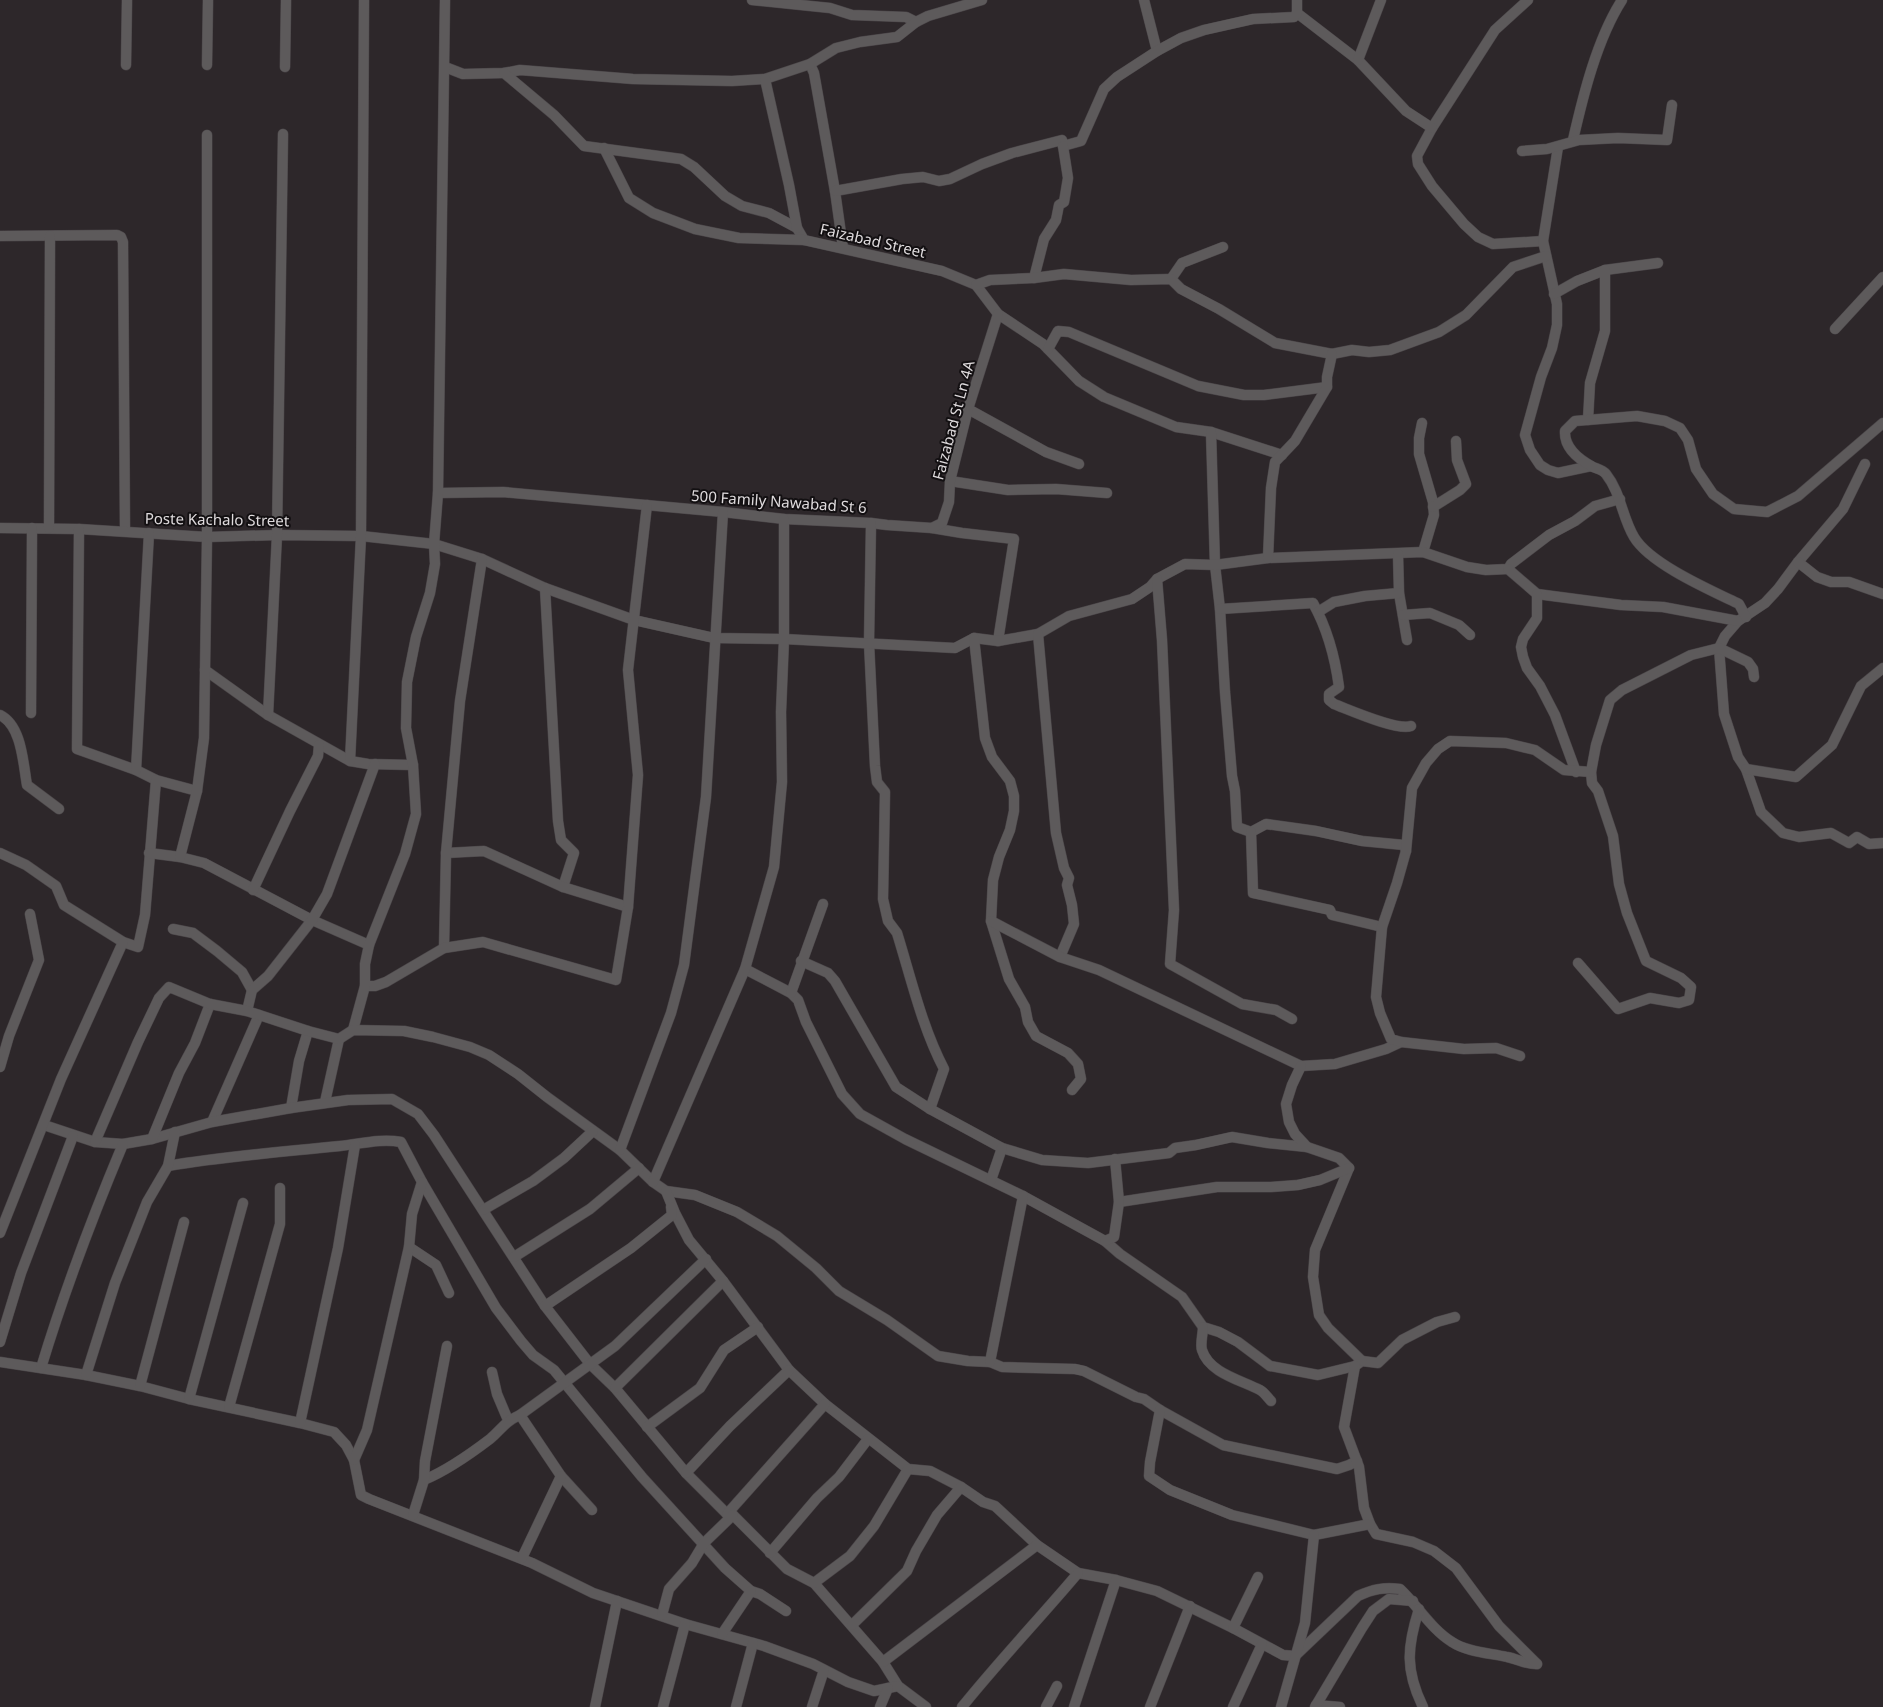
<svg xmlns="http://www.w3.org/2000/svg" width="1883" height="1707" font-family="'Noto Sans',sans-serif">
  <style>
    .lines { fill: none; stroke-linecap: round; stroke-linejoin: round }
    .street-casing { stroke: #494447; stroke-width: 11 }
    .street { stroke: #5d5a5b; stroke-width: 10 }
    .labels { text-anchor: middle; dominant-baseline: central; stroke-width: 4; stroke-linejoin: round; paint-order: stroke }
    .street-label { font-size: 15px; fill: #dfdbdd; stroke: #131012 }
  </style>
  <rect width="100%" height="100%" fill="#2d272a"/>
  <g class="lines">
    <defs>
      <g id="street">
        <path d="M 752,0 L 830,8 L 852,15 L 906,17 L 916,22"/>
        <path d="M 1144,0 L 1157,51"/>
        <path d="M 1528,0 L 1495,30 L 1432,128 L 1417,156 L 1418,164 L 1432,186 L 1464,224 L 1478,237 L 1493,244 L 1543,241"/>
        <path d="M 1297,13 L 1358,60 L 1406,111 L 1432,128"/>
        <path d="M 1358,60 L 1381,0"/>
        <path d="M 810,64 L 814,73 L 835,191 L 843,248"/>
        <path d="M 126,65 L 127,0"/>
        <path d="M 207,65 L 208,0"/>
        <path d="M 285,67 L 286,0"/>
        <path d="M 445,67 L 463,74 L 504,73 L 520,70 L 633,79 L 732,81 L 765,79 L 810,64 L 836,48 L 860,42 L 897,37 L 916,22 L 928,16 L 982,0"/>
        <path d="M 504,73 L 554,115 L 584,146 L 681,159 L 694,167 L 725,196 L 742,206 L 769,213 L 797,228 L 804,240 L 942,271 L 976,285 L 998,314 L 1043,344 L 1079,381 L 1104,397 L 1176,427 L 1211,432 L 1282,455"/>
        <path d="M 765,79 L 789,185 L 797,228"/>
        <path d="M 1573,140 C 1583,96 1597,39 1622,0"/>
        <path d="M 1558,147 L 1543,241 L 1557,304 L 1557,325 L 1552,348 L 1541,377 L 1525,435 L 1530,450 L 1540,465 L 1548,470 L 1558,473 L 1591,466"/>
        <path d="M 604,148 L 629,198 L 653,213 L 695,229 L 739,238 L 804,240"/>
        <path d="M 1522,151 L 1547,149 L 1579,140 L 1618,138 L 1667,140 L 1672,105"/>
        <path d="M 835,191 L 902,179 L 923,177 L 939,181 L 950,179 L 982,164 L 1012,153 L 1062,140 L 1063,146 L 1081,141 L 1104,89 L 1117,77 L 1157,51 L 1181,38 L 1204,30 L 1253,19 L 1294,17 L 1297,13 L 1297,0"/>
        <path d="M 0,236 L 117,235 L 121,237 L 123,242 L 125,531"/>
        <path d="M 1034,278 L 1044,239 L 1056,220 L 1059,205 L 1064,202 L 1068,178 L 1063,146"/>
        <path d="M 1171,279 L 1182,263 L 1223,247"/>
        <path d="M 976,285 L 990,280 L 1034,278 L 1064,274 L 1131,280 L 1171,279 L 1181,289 L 1219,309 L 1275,343 L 1332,354 L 1352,350 L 1369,352 L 1390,350 L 1439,332 L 1466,315 L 1513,267 L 1546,256"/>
        <path d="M 1554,294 L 1577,281 L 1605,270 L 1658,263"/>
        <path d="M 1835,329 L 1883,277"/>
        <path d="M 1048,349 L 1058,331 L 1069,332 L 1198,386 L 1244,395 L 1264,395 L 1327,387"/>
        <path d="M 968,409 L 1046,452 L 1079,464"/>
        <path d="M 1588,420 L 1590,383 L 1605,331 L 1605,270"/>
        <path d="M 1422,423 L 1419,438 L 1419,454 L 1433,502 L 1434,515 L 1423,552"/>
        <path d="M 1211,432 L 1215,565 L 1220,609 L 1225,692 L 1232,776 L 1235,791 L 1237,827 L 1251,832 L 1266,824 L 1316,831 L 1362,841 L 1404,845 L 1406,851"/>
        <path d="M 1865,464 L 1843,509 L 1798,562 L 1778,589 L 1765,603 L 1738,621 L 1725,636 L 1719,648 L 1724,714 L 1738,757 L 1746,769 L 1761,812 L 1783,833 L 1799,837 L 1831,833 L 1849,843 L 1857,837 L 1869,844 L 1883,843"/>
        <path d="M 950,481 L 1008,490 L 1056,489 L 1107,493"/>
        <path d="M 438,493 L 503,492 L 723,512 L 784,519 L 871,523 L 887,525 L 932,528 L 962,533 L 1014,539 L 998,641"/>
        <path d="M 1433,507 L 1460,490 L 1466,484 L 1457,460 L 1456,441"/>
        <path d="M 871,523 L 869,643 L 875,766 L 877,782 L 885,792 L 883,899 L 888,921 L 897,933 C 911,978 922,1027 944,1069 L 930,1109"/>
        <path d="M 0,528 L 79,529 L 207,537 L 277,535 L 361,536 L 434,544 L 482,559 L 545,588 L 634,620 L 714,638 L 784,639 L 955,648 L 974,638 L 998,641 L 1038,634 L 1069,616 L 1132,599 L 1150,587 L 1157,579 L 1185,564 L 1215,565 L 1268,558 L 1423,552 L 1467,567 L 1486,570 L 1508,569 L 1511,564 L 1549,535 L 1575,521 L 1595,506 L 1620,499"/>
        <path d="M 49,528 L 50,236"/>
        <path d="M 932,528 L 942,523 L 949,502 L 950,481 L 968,409 L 998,314"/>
        <path d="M 79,529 L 77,749 L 136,770 L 156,780 L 197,791"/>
        <path d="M 1398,554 L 1399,593 L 1407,640"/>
        <path d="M 1268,558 L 1271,488 L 1275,462 L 1295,441 L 1327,387 L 1327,377 L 1332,354"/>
        <path d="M 1798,562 L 1817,577 L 1831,582 L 1849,582 L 1883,594"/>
        <path d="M 1508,569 L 1537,594 L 1621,605 L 1663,607 L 1738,621"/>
        <path d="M 1157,579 L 1162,640 L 1174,910 L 1170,964 L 1242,1004 L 1276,1010 L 1292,1019"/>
        <path d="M 545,588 L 558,821 L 561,840 L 574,853 L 563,887"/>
        <path d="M 1537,594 L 1537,618 L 1523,639 L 1521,647 L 1523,657 L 1527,668 L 1540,686 L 1555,715 L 1576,772"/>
        <path d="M 1220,609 L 1313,603 C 1328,630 1335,657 1339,687 L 1329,694 L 1329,700 L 1334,704 C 1350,710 1397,731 1411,726"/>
        <path d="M 1318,612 L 1334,602 L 1365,596 L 1399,593"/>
        <path d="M 1403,615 L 1430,613 L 1459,625 L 1470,635"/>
        <path d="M 1746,617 L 1739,604 C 1710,590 1650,564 1634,537 C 1622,517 1621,493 1606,474 C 1603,470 1598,469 1593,467 C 1578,459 1564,448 1565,431 L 1575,421 L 1637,416 L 1665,421 L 1680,428 L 1688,440 L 1696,469 L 1713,494 L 1734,509 L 1767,512 L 1798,496 L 1883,423"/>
        <path d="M 1038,634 L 1056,833 L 1064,868 L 1069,878 L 1067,885 L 1072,905 L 1074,924 L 1060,957"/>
        <path d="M 974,638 L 985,738 L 992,757 L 1010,781 L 1014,796 L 1014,811 L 1010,830 L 999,857 L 993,880 L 991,921 L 1009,979 L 1025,1007 L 1028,1022 L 1036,1036 L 1068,1053 L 1078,1064 L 1081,1079 L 1072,1090"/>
        <path d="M 205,670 L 268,715 L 350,761 L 368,764 L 413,765"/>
        <path d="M 31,713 L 32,528"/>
        <path d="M 0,715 C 22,726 23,763 27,785 L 59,809"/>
        <path d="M 268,715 L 277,535 L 283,134"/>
        <path d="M 350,761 L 361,536 L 364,0"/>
        <path d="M 1746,769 L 1796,777 L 1832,745 L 1861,686 L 1883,668"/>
        <path d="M 136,770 L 149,533"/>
        <path d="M 1251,832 L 1253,893 L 1330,910 L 1332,915 L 1382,927"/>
        <path d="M 0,853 L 26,865 L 56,886 L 64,905 L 123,942 L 138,947 L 145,915 L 156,780"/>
        <path d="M 149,853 L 180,857 L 204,863 L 312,920 L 369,945"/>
        <path d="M 446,853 L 484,851 L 563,887 L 628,907"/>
        <path d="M 180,857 L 197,791 L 204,738 L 207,537 L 207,135"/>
        <path d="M 253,890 L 290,811 L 318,756 L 319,745"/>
        <path d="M 991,921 L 1060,957 L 1099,970 L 1301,1066 L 1335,1064 L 1386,1049 L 1401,1042"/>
        <path d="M 173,929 L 193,933 L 217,951 L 242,972 L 252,990"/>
        <path d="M 444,948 L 446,853 L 460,701 L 482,559"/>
        <path d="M 801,961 L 828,973 L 835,981 L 896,1087 L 930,1109 L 1002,1148 L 1042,1160 L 1088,1163 L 1169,1153 L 1175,1148 L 1196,1145 L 1232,1137 L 1268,1143 L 1307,1147"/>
        <path d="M 1578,963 L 1618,1009 L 1650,998 L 1679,1003 L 1689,1000 L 1691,987 L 1681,978 L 1646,961 L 1627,913 L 1619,884 L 1613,836 L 1598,791 L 1592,783 L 1591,772 L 1596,745 L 1610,700 L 1622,690 L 1691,655 L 1719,648 L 1748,662 L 1753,669 L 1754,677"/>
        <path d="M 745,969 L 791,993 L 798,1000 L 806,1022 L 842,1094 L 860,1114 L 905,1139 L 1023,1196 L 1105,1241 L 1120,1254 L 1182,1297 L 1203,1327 L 1219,1332 L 1238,1342 L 1270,1366 L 1318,1375 L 1355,1366 L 1362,1361 L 1378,1363 L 1402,1340 L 1437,1322 L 1455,1317"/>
        <path d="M 365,986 L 375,986 L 386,982 L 444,948 L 483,942 L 616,980 L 628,907 L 638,775 L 628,670 L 647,505"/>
        <path d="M 791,993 L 823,904"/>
        <path d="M 247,1011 L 252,990 L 268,976 L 312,920 L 327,894 L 375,764"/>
        <path d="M 353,1030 L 365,986 L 365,964 L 369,945 L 405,854 L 416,814 L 413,765 L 406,728 L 407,682 L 416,637 L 430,593 L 435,564 L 434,544 L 438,493 L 445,0"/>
        <path d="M 1520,1056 L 1496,1048 L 1464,1049 L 1401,1042 L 1391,1039 L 1380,1013 L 1376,997 L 1382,927 L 1397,883 L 1406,851 L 1412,788 L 1426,763 L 1438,749 L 1450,741 L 1506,743 L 1535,750 L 1564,770 L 1591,772"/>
        <path d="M 1301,1066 L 1292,1085 L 1286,1104 L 1289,1122 L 1295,1134 L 1307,1147 L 1339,1158 L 1349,1168"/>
        <path d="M 0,1067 L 9,1036 L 39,960 L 30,914"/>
        <path d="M 325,1102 L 339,1039"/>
        <path d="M 291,1108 L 299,1061 L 308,1031"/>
        <path d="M 212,1122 L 259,1015"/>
        <path d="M 44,1125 L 95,1142 L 123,1144 L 152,1139 L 212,1122 L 291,1108 L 348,1100 L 392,1099 L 418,1114 L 434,1135 L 545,1306 L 590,1364 L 615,1388 L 686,1473 L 727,1514 L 733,1515 L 787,1569 L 814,1583 L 883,1662 L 898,1686 L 926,1707"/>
        <path d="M 152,1139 L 179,1073 L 195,1043 L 210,1004"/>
        <path d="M 95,1142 L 138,1042 L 159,998 L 169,987 L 210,1004 L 247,1011 L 308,1031 L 339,1039 L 353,1030 L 404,1031 L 433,1037 L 470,1047 L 489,1055 L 518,1074 L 547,1097 L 620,1150 L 653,1182 L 666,1191 L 695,1195 L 737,1212 L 777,1236 L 816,1268 L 839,1291 L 887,1320 L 938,1356 L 968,1361 L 990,1362 L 1002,1367 L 1075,1369 L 1084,1371 L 1136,1397 L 1144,1399 L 1160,1410 L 1223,1445 L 1337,1469 L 1349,1465 L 1357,1461"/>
        <path d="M 620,1150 L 671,1013 L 684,965 L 706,797 L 723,512"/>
        <path d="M 168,1166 C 225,1156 283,1152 340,1146 C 360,1144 381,1138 401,1142 L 422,1182 L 496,1308 L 521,1341 L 533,1355 L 554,1370 L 642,1477 L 725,1568 L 751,1591 L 760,1594 L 786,1611"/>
        <path d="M 1349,1168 L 1315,1250 L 1313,1277 L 1319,1315 L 1328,1328 L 1362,1361"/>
        <path d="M 991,1180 L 1002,1148"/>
        <path d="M 653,1182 L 745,969 L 774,867 L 782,782 L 781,712 L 784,639 L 784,519"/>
        <path d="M 666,1191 L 675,1213 L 689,1240 L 723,1281 L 789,1370 L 825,1404 L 908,1469 L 930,1471 L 961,1487 L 983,1502 L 995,1506 L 1037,1545 L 1078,1573 L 1116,1580 L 1157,1591 L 1233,1628 L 1283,1655 L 1295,1656 L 1358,1596 C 1373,1589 1384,1587 1400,1589 C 1418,1606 1431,1629 1452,1642 C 1467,1652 1490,1653 1507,1657 C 1518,1659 1527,1665 1537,1664"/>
        <path d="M 1119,1202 L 1217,1187 L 1271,1187 L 1298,1185 L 1320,1180 L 1349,1168"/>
        <path d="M 483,1210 L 533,1181 L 564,1158 L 593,1131"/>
        <path d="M 0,1233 L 61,1079 L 123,942"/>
        <path d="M 1105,1241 L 1114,1237 L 1119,1202 L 1115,1159"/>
        <path d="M 409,1247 L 436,1265 L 449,1293"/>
        <path d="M 514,1257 L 590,1209 L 639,1168"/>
        <path d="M 545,1306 L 631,1248 L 672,1215 L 671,1207"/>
        <path d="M 1203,1327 C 1203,1334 1200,1344 1202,1350 C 1209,1373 1241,1380 1260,1390 C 1264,1392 1268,1398 1271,1401"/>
        <path d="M 0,1342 L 21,1273 L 73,1136"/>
        <path d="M 0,1362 L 86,1375 L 140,1386 L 189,1399 L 300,1423 L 334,1432 L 346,1445 L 354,1460 L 361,1495 L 369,1499 L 532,1563 L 593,1593 L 685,1624 L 764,1646 L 813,1664 L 848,1682 L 874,1691 L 898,1686"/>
        <path d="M 990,1362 L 1023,1196"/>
        <path d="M 1355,1366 L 1344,1427 L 1359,1467 L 1364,1508 L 1370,1524 L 1376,1534 L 1413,1542 L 1434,1551 L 1456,1568 L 1499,1626 L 1537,1664"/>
        <path d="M 41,1368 C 64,1292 92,1218 123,1144"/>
        <path d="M 492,1372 L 497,1394 L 508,1420"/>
        <path d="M 86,1375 L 115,1283 L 147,1202 L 168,1166 L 175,1132"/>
        <path d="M 140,1386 L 184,1222"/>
        <path d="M 615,1388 L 723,1281"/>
        <path d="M 189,1399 L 243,1203"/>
        <path d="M 229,1407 L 280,1224 L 280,1188"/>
        <path d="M 1160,1410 L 1150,1462 L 1149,1476 L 1170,1490 L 1232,1515 L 1314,1535 L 1370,1524"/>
        <path d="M 520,1415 L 561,1476 L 592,1510"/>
        <path d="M 300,1423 L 338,1248 L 355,1145"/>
        <path d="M 647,1427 L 700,1388 L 724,1350 L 758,1327"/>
        <path d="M 354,1460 L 367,1430 L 409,1247 L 412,1214 L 422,1182"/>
        <path d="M 686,1473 L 730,1426 L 789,1370"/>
        <path d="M 424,1480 C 448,1470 469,1455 490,1439 C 502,1429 504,1422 520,1415 L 615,1346 L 706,1259"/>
        <path d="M 727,1514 L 825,1404"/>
        <path d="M 413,1515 L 424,1480 L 425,1461 L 447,1346"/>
        <path d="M 770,1553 L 817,1498 L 839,1477 L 868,1439"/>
        <path d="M 522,1558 L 561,1476"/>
        <path d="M 814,1583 L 850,1556 L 874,1526 L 908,1469"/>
        <path d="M 1419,1609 C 1407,1647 1405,1670 1423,1707"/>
        <path d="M 662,1615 L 669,1589 L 692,1563 L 704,1543 L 733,1515"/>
        <path d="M 852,1625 L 907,1571 L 916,1551 L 937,1515 L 961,1487"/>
        <path d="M 1233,1628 L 1258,1577"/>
        <path d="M 722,1634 L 751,1591"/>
        <path d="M 883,1662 L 1037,1545"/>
        <path d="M 1316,1705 L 1340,1707"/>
        <path d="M 595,1707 L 617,1601"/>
        <path d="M 663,1707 L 685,1624"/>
        <path d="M 736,1707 L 753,1643"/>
        <path d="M 812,1707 L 824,1670"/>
        <path d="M 880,1707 L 888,1688"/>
        <path d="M 962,1707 C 999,1661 1040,1618 1078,1573"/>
        <path d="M 1046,1707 L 1057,1686"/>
        <path d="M 1074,1707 L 1116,1580"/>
        <path d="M 1150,1707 L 1190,1606"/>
        <path d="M 1233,1707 L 1262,1644"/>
        <path d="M 1281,1707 L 1305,1623 L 1314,1535"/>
        <path d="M 1315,1707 L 1362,1628 L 1373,1611 L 1389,1599 L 1413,1601"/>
      </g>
    </defs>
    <use href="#street" class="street-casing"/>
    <use href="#street" class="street"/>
  </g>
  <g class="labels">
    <g class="street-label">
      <text transform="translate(873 240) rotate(13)">Faizabad Street</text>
      <text transform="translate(953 420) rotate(-75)">Faizabad St Ln 4A</text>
      <text transform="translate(779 501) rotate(4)">500 Family Nawabad St 6</text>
      <text transform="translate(217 519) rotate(1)">Poste Kachalo Street</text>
    </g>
  </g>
</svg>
